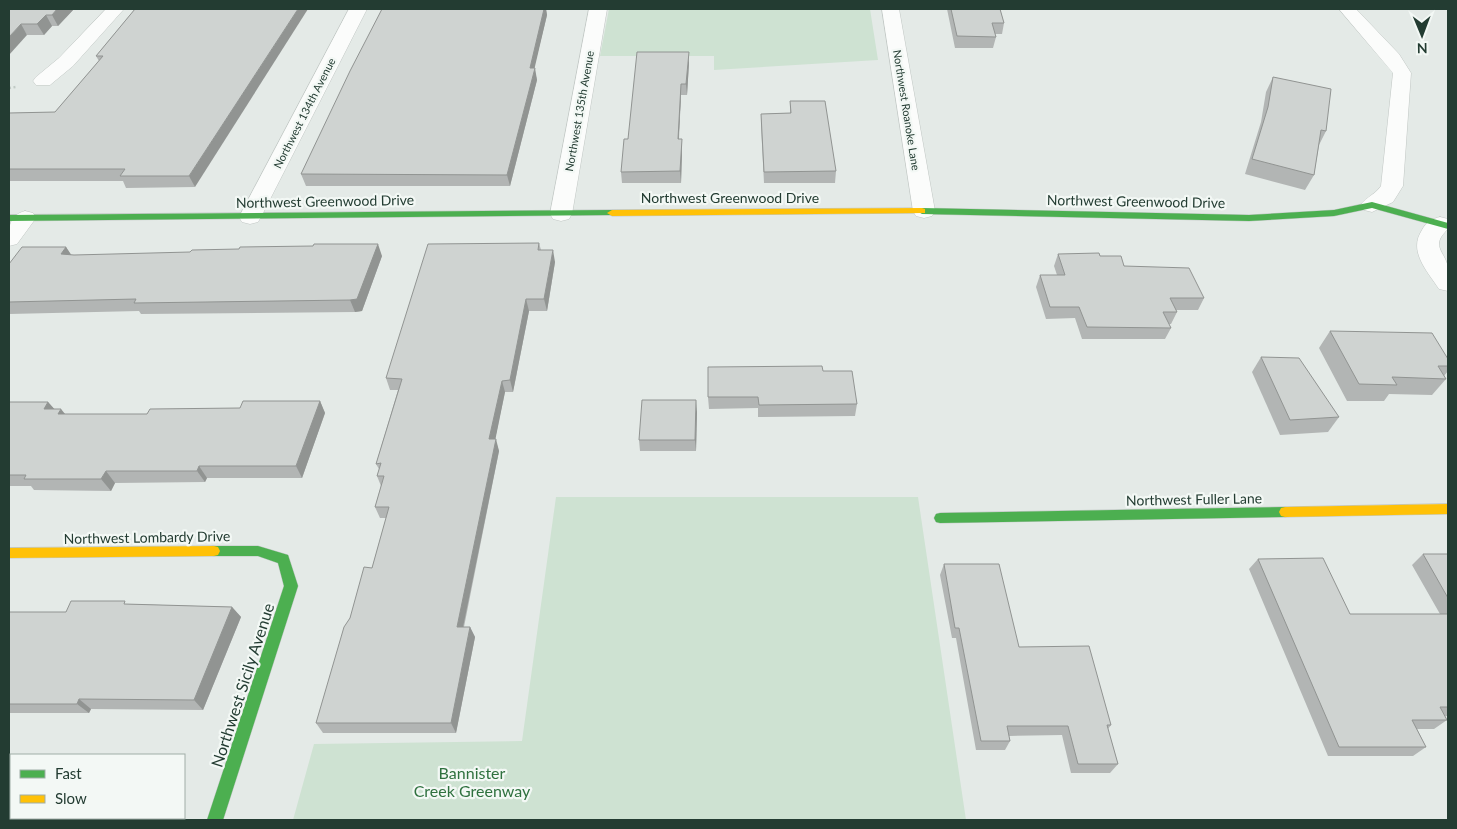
<svg xmlns="http://www.w3.org/2000/svg" width="1457" height="829" font-family="Lato,sans-serif">
  <style>
    .green { fill: #cee2d2 }
    .lines { fill: none; stroke-linecap: round; stroke-linejoin: round }
    .street-casing { stroke: #c1c7c4; stroke-width: 1 }
    .fast-casing { stroke: #c0c7c4; stroke-width: 1 }
    .slow-casing { stroke: #c0c7c4; stroke-width: 1 }
    .path { stroke: #c1cac5; stroke-width: 2.5; stroke-dasharray: 2 2.5; stroke-linecap: butt }
    .street { fill: #fbfcfb; fill-rule: evenodd }
    .fast { fill: #4caf50; fill-rule: evenodd }
    .slow { fill: #ffc107; fill-rule: evenodd }
    .wall { fill: #b2b5b4 }
    .shaded-wall { fill: #919492 }
    .building { fill: #cfd3d1; stroke: #919492 }
    .labels { text-anchor: middle; dominant-baseline: central; stroke-width: 4.5; stroke-linejoin: round; paint-order: stroke }
    .far-street-label { font-size: 11px; fill: #233c32; stroke: #f3f8f5 }
    .street-label { font-size: 14px; fill: #233c32; stroke: #f3f8f5 }
    .near-street-label { font-size: 16px; fill: #233c32; stroke: #f3f8f5 }
    .near-park-label { font-size: 16px; fill: #2f713f; stroke: #f3f8f5 }
  </style>
  <rect width="100%" height="100%" fill="#e4eae7"/>
  <g class="green">
    <path d="M 609,9 L 870,9 L 878,60 L 714,70 L 714,56 L 600,56 Z"/>
    <path d="M 556,497 L 918,497 L 966,820 L 293,820 L 314,744 L 522,741 Z"/>
    <path d="M 9,771 L 11,771 L 11,818 L 159,818 L 158,820 L 9,820 Z"/>
  </g>
  <g class="lines">
    <defs>
      <g id="street">
        <path d="M 106,9 L 124,9 L 73,66 L 50,85 L 36,85 L 33,81 L 36,77 L 59,58 Z"/>
        <path d="M 349,9 L 367,9 L 261,217 L 258,222 L 250,224 L 242,222 L 239,217 Z"/>
        <path d="M 589,9 L 607,9 L 572,214 L 569,219 L 561,221 L 553,219 L 550,214 Z"/>
        <path d="M 882,9 L 899,9 L 935,211 L 932,216 L 924,218 L 916,216 L 913,211 Z"/>
        <path d="M 1339,9 L 1356,9 L 1399,54 L 1411,73 L 1403,186 L 1393,202 L 1372,212 L 1364,210 L 1361,205 C 1366,197 1376,194 1381,186 L 1393,73 Z"/>
        <path d="M 25,211 L 33,213 L 36,218 L 17,244 L 9,246 C 9,230 7,216 25,211 Z"/>
        <path d="M 1440,217 L 1448,219 L 1448,229 C 1430,246 1444,250 1448,267 C 1450,274 1448,284 1448,291 L 1439,289 C 1427,271 1408,251 1422,230 C 1426,222 1432,219 1440,217 Z"/>
      </g>
      <g id="fast">
        <path d="M 1372,202 L 1448,223 L 1448,229 L 1372,208 L 1334,216 L 1249,221 L 922,214 L 917,211 L 922,208 L 1249,215 L 1334,210 Z"/>
        <path d="M 612,210 L 615,211 L 615,215 L 9,221 L 9,215 Z"/>
        <path d="M 1285,507 L 1289,508 L 1291,512 L 1289,516 L 1285,517 L 940,523 L 936,522 L 934,518 L 936,514 L 940,513 Z"/>
        <path d="M 214,546 L 258,546 L 288,555 L 298,586 L 223,820 L 207,820 L 284,586 L 278,563 L 258,556 L 214,556 L 210,555 L 208,551 L 210,547 Z"/>
      </g>
      <g id="slow">
        <path d="M 922,208 L 925,209 L 925,213 L 612,216 L 607,213 L 612,210 Z"/>
        <path d="M 1448,504 L 1448,514 L 1285,517 L 1281,516 L 1279,512 L 1281,508 L 1285,507 Z"/>
        <path d="M 214,546 L 218,547 L 220,551 L 218,555 L 214,556 L 9,558 L 9,548 Z"/>
      </g>
    </defs>
    <use href="#street" class="street-casing"/>
    <use href="#fast" class="fast-casing"/>
    <use href="#slow" class="slow-casing"/>
    <path class="path" d="M 9,88 L 16,87"/>
    <use href="#street" class="street"/>
    <use href="#fast" class="fast"/>
    <use href="#slow" class="slow"/>
  </g>
  <g class="wall">
    <path d="M 9,9 L 74,9 L 58,26 L 52,26 L 44,35 L 27,35 Z"/>
    <path d="M 135,9 L 195,187 L 126,188 L 123,181 L 9,181 L 9,113 L 55,112 L 99,61 L 96,56 Z"/>
    <path d="M 382,9 L 546,9 L 547,15 L 534,68 L 537,80 L 510,186 L 306,186 L 301,174 Z"/>
    <path d="M 947,9 L 1000,9 L 1004,23 L 1002,34 L 995,34 L 996,37 L 993,48 L 955,48 Z"/>
    <path d="M 689,63 L 687,95 L 681,95 L 679,139 L 682,151 L 681,183 L 622,183 L 621,172 Z"/>
    <path d="M 1273,77 L 1326,131 L 1319,145 L 1314,175 L 1305,190 L 1245,174 L 1261,122 L 1266,92 Z"/>
    <path d="M 790,101 L 836,171 L 835,183 L 764,183 L 761,125 L 761,114 L 790,113 Z"/>
    <path d="M 539,243 L 541,250 L 555,262 L 547,311 L 529,311 L 513,392 L 505,392 L 495,439 L 499,451 L 464,627 L 470,627 L 475,637 L 456,733 L 323,733 L 316,723 L 350,618 L 372,568 L 386,518 L 380,518 L 375,507 L 381,486 L 377,476 L 379,469 L 376,464 L 398,390 L 390,390 L 386,378 Z"/>
    <path d="M 66,247 L 71,255 L 382,256 L 362,311 L 355,312 L 141,314 L 139,311 L 9,314 L 9,264 Z"/>
    <path d="M 1058,254 L 1100,256 L 1204,298 L 1198,310 L 1176,310 L 1177,312 L 1171,324 L 1169,324 L 1171,328 L 1165,339 L 1082,339 L 1075,318 L 1046,319 L 1036,287 L 1040,275 L 1057,275 L 1054,266 Z"/>
    <path d="M 1330,331 L 1448,359 L 1448,371 L 1444,376 L 1446,379 L 1432,395 L 1389,394 L 1384,401 L 1347,401 L 1319,348 Z"/>
    <path d="M 1261,357 L 1339,417 L 1328,432 L 1280,435 L 1252,372 Z"/>
    <path d="M 823,371 L 857,404 L 855,416 L 758,417 L 758,408 L 709,409 L 708,397 Z"/>
    <path d="M 320,401 L 325,413 L 302,478 L 207,478 L 205,482 L 115,483 L 111,491 L 34,490 L 31,486 L 9,486 L 9,402 L 48,402 L 54,409 L 65,414 L 147,414 L 240,408 Z"/>
    <path d="M 697,412 L 696,451 L 640,451 L 639,440 Z"/>
    <path d="M 1423,554 L 1448,554 L 1448,716 L 1445,716 L 1447,720 L 1434,729 L 1417,729 L 1426,747 L 1413,756 L 1328,756 L 1249,569 L 1258,559 L 1350,614 L 1440,614 L 1412,565 Z"/>
    <path d="M 944,564 L 1019,647 L 1111,725 L 1108,729 L 1118,764 L 1110,773 L 1071,773 L 1062,735 L 1009,736 L 1010,741 L 1005,750 L 976,750 L 956,638 L 952,638 L 940,575 Z"/>
    <path d="M 128,604 L 232,607 L 241,617 L 203,710 L 91,709 L 89,713 L 9,713 L 9,612 L 66,612 Z"/>
  </g>
  <g class="shaded-wall">
    <path d="M 57,9 L 74,9 L 58,26 L 52,15 Z"/>
    <path d="M 298,9 L 308,9 L 195,187 L 189,176 Z"/>
    <path d="M 544,9 L 546,9 L 547,15 L 532,79 L 530,68 Z"/>
    <path d="M 46,15 L 52,26 L 44,35 L 37,24 Z"/>
    <path d="M 21,24 L 27,35 L 9,55 L 9,37 Z"/>
    <path d="M 689,52 L 689,63 L 687,95 L 686,84 Z"/>
    <path d="M 535,68 L 537,80 L 510,186 L 507,175 Z"/>
    <path d="M 681,84 L 681,95 L 678,151 L 678,139 Z"/>
    <path d="M 682,139 L 682,151 L 681,183 L 680,171 Z"/>
    <path d="M 378,244 L 382,256 L 362,311 L 355,312 L 350,300 Z"/>
    <path d="M 66,247 L 74,259 L 61,254 Z"/>
    <path d="M 553,250 L 555,262 L 547,311 L 544,299 Z"/>
    <path d="M 526,299 L 529,311 L 513,392 L 510,380 Z"/>
    <path d="M 502,381 L 505,392 L 493,451 L 489,439 Z"/>
    <path d="M 696,400 L 697,412 L 696,451 L 695,440 Z"/>
    <path d="M 320,401 L 325,413 L 302,478 L 296,466 Z"/>
    <path d="M 48,402 L 58,413 L 44,409 Z"/>
    <path d="M 61,409 L 70,420 L 58,414 Z"/>
    <path d="M 496,439 L 499,451 L 461,637 L 457,627 Z"/>
    <path d="M 199,466 L 207,478 L 205,482 L 197,471 Z"/>
    <path d="M 106,471 L 115,483 L 111,491 L 101,479 Z"/>
    <path d="M 232,607 L 241,617 L 203,710 L 194,700 Z"/>
    <path d="M 470,627 L 475,637 L 456,733 L 451,723 Z"/>
    <path d="M 79,699 L 91,709 L 89,713 L 77,704 Z"/>
  </g>
  <g class="building">
    <path d="M 9,9 L 57,9 L 52,15 L 46,15 L 37,24 L 21,24 L 9,37 Z"/>
    <path d="M 135,9 L 298,9 L 189,176 L 120,176 L 125,169 L 9,169 L 9,113 L 55,112 L 103,56 L 96,56 Z"/>
    <path d="M 382,9 L 544,9 L 530,68 L 535,68 L 507,175 L 301,174 L 350,71 Z"/>
    <path d="M 951,9 L 1000,9 L 1004,23 L 992,23 L 996,37 L 957,36 Z"/>
    <path d="M 637,52 L 689,52 L 686,84 L 681,84 L 678,139 L 682,139 L 680,171 L 621,172 L 624,139 L 628,139 Z"/>
    <path d="M 1273,77 L 1331,89 L 1326,131 L 1321,130 L 1314,175 L 1252,159 L 1268,107 Z"/>
    <path d="M 790,101 L 825,101 L 836,171 L 764,172 L 761,114 L 791,113 Z"/>
    <path d="M 539,243 L 538,250 L 553,250 L 544,299 L 526,299 L 510,380 L 502,381 L 489,439 L 496,439 L 457,627 L 470,627 L 451,723 L 316,723 L 344,627 L 350,618 L 364,567 L 372,568 L 389,507 L 375,507 L 384,476 L 377,476 L 381,463 L 376,464 L 402,379 L 386,378 L 428,244 Z"/>
    <path d="M 314,244 L 378,244 L 357,299 L 350,300 L 134,303 L 136,299 L 9,302 L 9,264 L 22,247 L 66,247 L 61,254 L 74,255 L 190,252 L 192,250 L 239,249 L 240,247 L 313,246 Z"/>
    <path d="M 1099,253 L 1100,256 L 1121,256 L 1124,266 L 1189,268 L 1204,298 L 1170,298 L 1177,312 L 1163,312 L 1171,328 L 1087,327 L 1079,307 L 1050,307 L 1040,275 L 1065,275 L 1058,254 Z"/>
    <path d="M 1330,331 L 1432,333 L 1448,359 L 1448,366 L 1438,366 L 1446,379 L 1392,377 L 1397,385 L 1359,384 Z"/>
    <path d="M 1261,357 L 1299,358 L 1339,417 L 1290,420 Z"/>
    <path d="M 822,366 L 823,371 L 852,371 L 857,404 L 759,405 L 758,397 L 708,397 L 708,367 Z"/>
    <path d="M 642,400 L 696,400 L 695,440 L 639,440 Z"/>
    <path d="M 243,401 L 320,401 L 296,466 L 199,466 L 197,471 L 106,471 L 101,479 L 24,479 L 26,475 L 9,475 L 9,402 L 48,402 L 44,409 L 61,409 L 58,414 L 147,414 L 150,409 L 240,408 Z"/>
    <path d="M 1423,554 L 1448,554 L 1448,598 Z"/>
    <path d="M 1323,558 L 1350,614 L 1448,614 L 1448,707 L 1440,707 L 1447,720 L 1412,720 L 1426,747 L 1339,747 L 1258,559 Z"/>
    <path d="M 944,564 L 999,564 L 1019,647 L 1089,646 L 1111,725 L 1107,725 L 1118,764 L 1078,764 L 1068,726 L 1007,726 L 1010,741 L 981,741 L 959,628 L 955,628 Z"/>
    <path d="M 71,601 L 125,601 L 124,604 L 232,607 L 194,700 L 79,699 L 77,704 L 9,704 L 9,612 L 66,612 Z"/>
  </g>
  <g class="labels">
    <g class="far-street-label">
      <text transform="translate(907 110) rotate(81)">Northwest Roanoke Lane</text>
      <text transform="translate(579 111) rotate(-80)">Northwest 135th Avenue</text>
      <text transform="translate(304 113) rotate(-63)">Northwest 134th Avenue</text>
    </g>
    <g class="street-label">
      <text x="730" y="197">Northwest Greenwood Drive</text>
      <text transform="translate(325 201) rotate(-1)">Northwest Greenwood Drive</text>
      <text transform="translate(1136 201) rotate(1)">Northwest Greenwood Drive</text>
      <text transform="translate(1194 499) rotate(-1)">Northwest Fuller Lane</text>
      <text transform="translate(147 537) rotate(-1)">Northwest Lombardy Drive</text>
    </g>
    <g class="near-street-label">
      <text transform="translate(242 685) rotate(-72)">Northwest Sicily Avenue</text>
    </g>
    <g class="near-park-label">
      <text x="472" y="772">Bannister<tspan x="472" dy="18">Creek Greenway</tspan></text>
    </g>
  </g>
  <rect width="1457" height="829" fill="none" stroke="#233c32" stroke-width="20"/>
  <rect x="10" y="754" width="175" height="65" fill="#f3f8f5" stroke="#a0ada7"/>
  <rect x="20" y="770" width="25" height="8" fill="#4caf50" stroke="#a0ada7"/>
  <text x="55" y="779" font-size="15" fill="#233c32">Fast</text>
  <rect x="20" y="795" width="25" height="8" fill="#ffc107" stroke="#a0ada7"/>
  <text x="55" y="804" font-size="15" fill="#233c32">Slow</text>
  <g transform="translate(1422 35) rotate(179)" stroke="#f3f8f5" stroke-width="4" paint-order="stroke">
  <path d="M0-4L9 19L0 12L-9 19Z" fill="#233c32"/>
  <text y="-8" font-size="14" font-weight="bold" text-anchor="middle" fill="#233c32">N</text>
  </g>
</svg>
